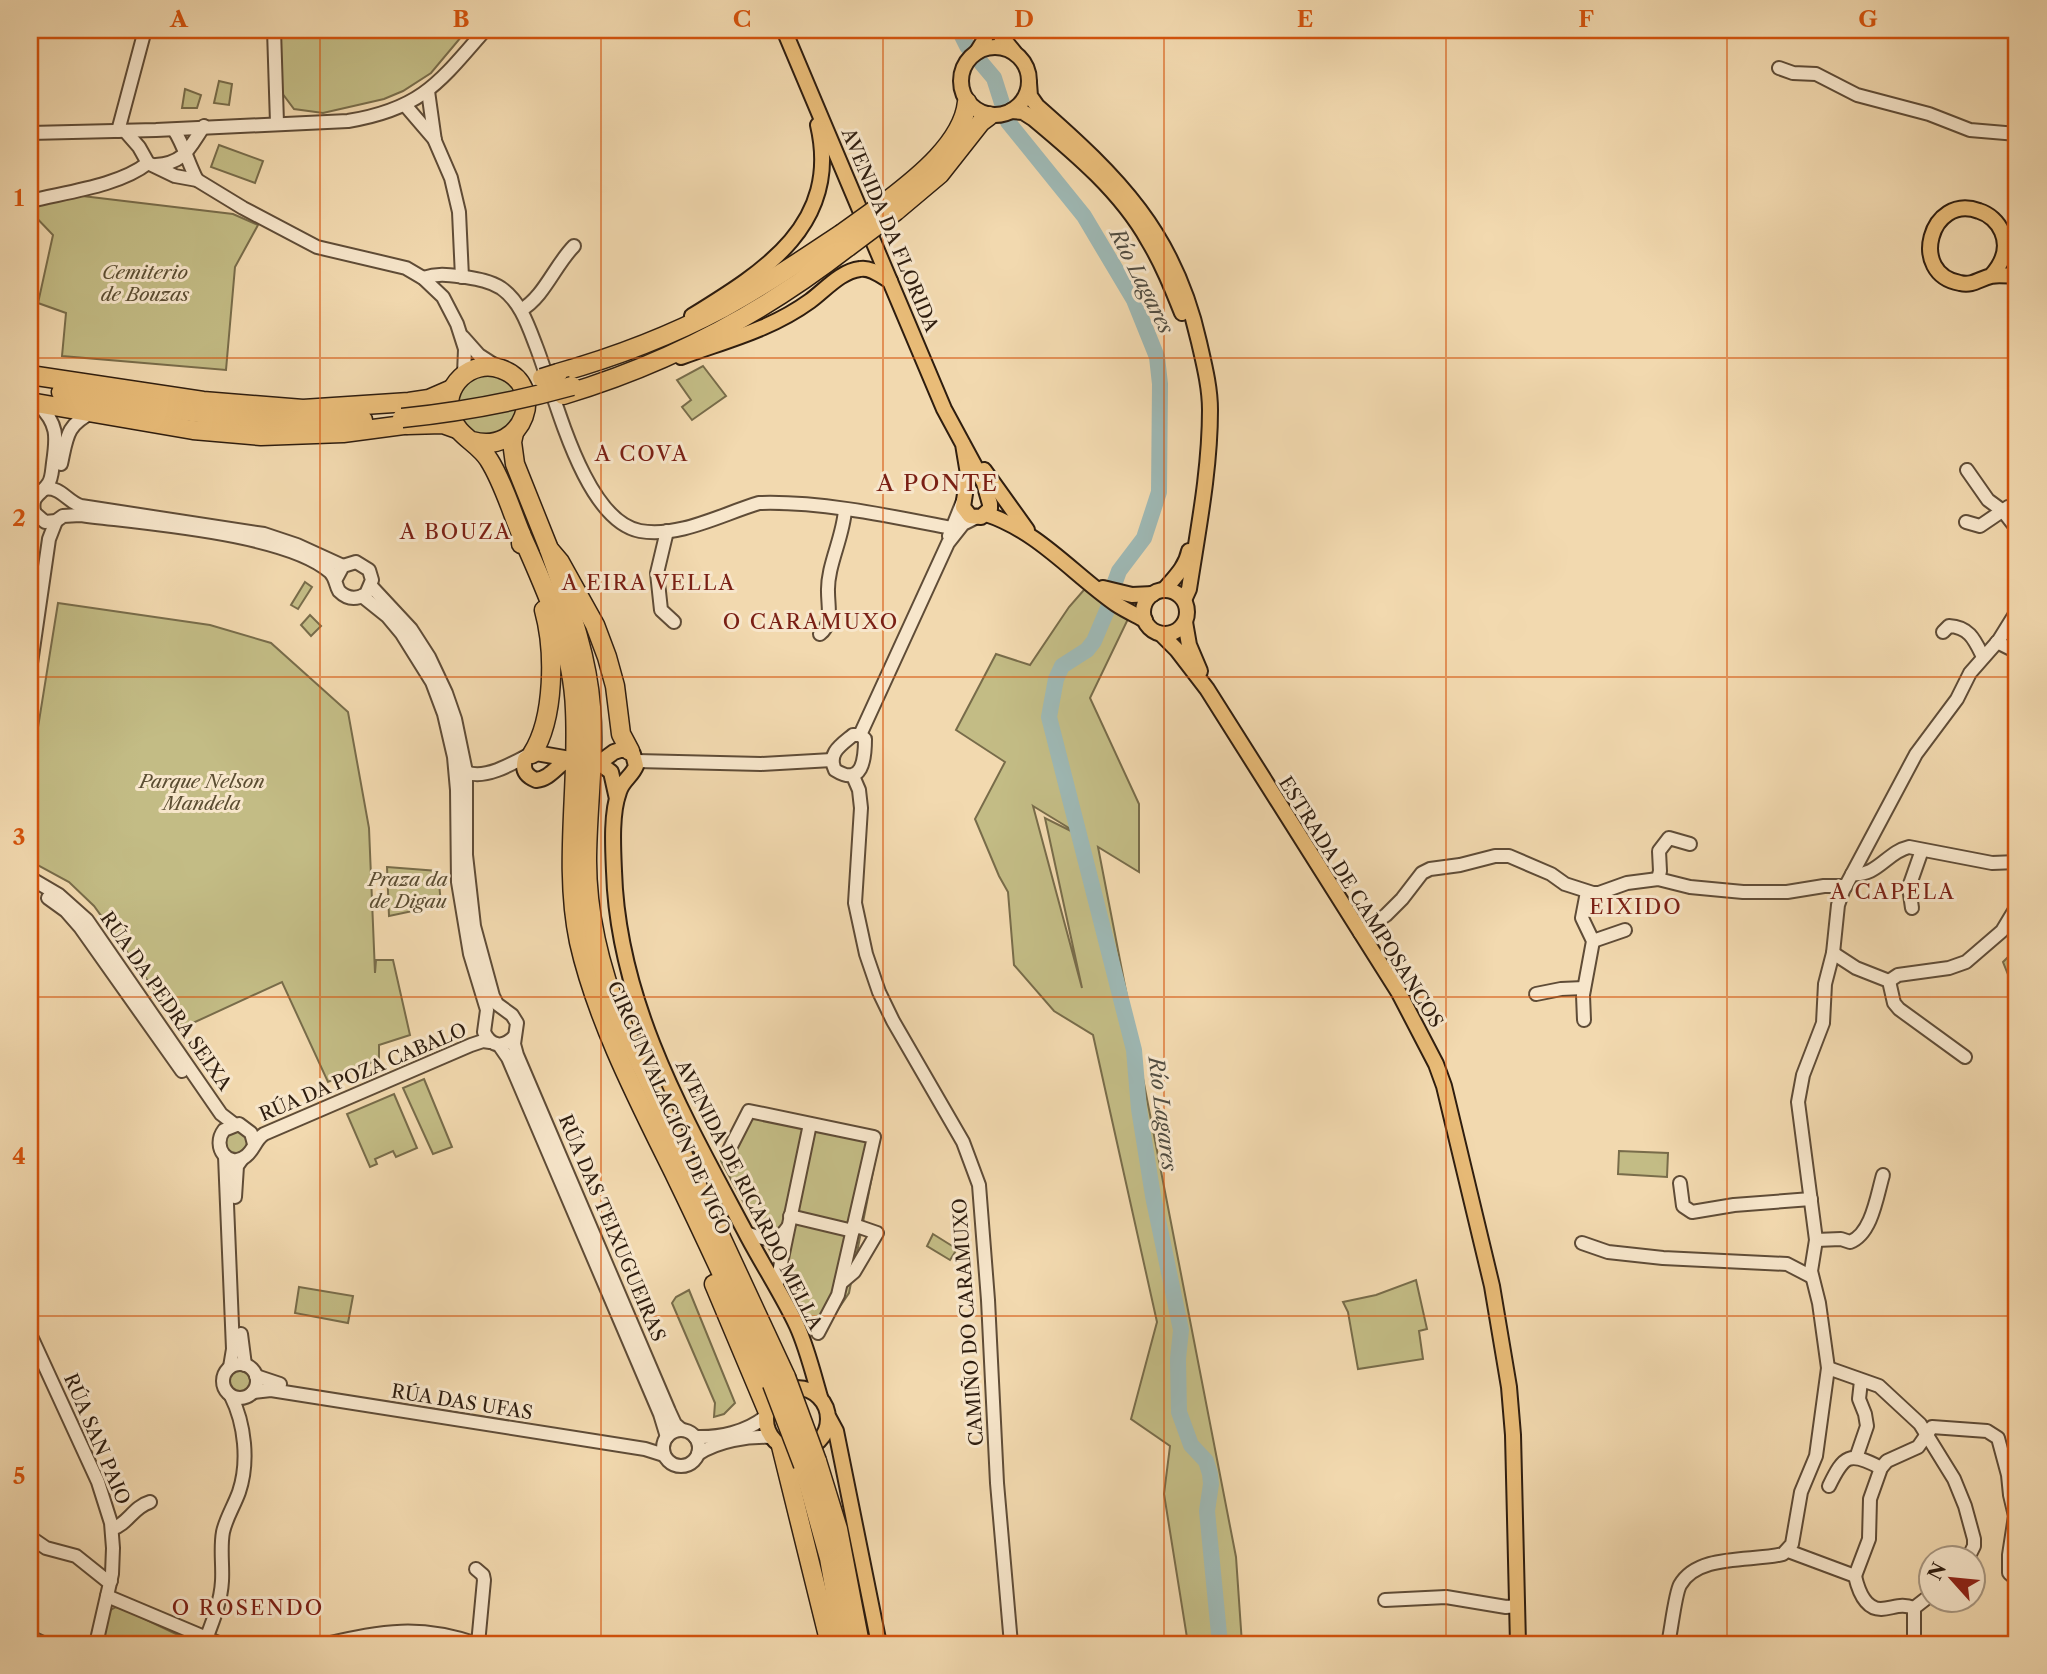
<svg xmlns="http://www.w3.org/2000/svg" width="2047" height="1674" font-family="'Libre Caslon Text',serif">
  <style>
    .green { fill: #c3bc85; stroke: #786c4a; stroke-width: 2; fill-rule: evenodd }
    .lines { fill: none; stroke-linecap: round; stroke-linejoin: round }
    .river { stroke: #9eb8b4; stroke-width: 16 }
    .minor-casing { stroke: #5f4c37; stroke-width: 16 }
    .major-casing { stroke: #2e1d0f; stroke-width: 18 }
    .highway-casing { stroke: #2e1d0f; stroke-width: 21 }
    .minor { stroke: #f7e6cb; stroke-width: 12 }
    .major { stroke: #e9bc78; stroke-width: 14 }
    .highway { stroke: #e9bc78; stroke-width: 18 }
    .highway-bridge-casing { stroke: #2e1d0f; stroke-width: 21; stroke-linecap: butt }
    .highway-bridge { stroke: #e9bc78; stroke-width: 18 }
    .grid { fill: none; stroke: #d5530c; stroke-width: 2; stroke-opacity: 0.55 }
    .labels { text-anchor: middle; dominant-baseline: central; stroke-width: 6; stroke-linejoin: round; paint-order: stroke }
    .street-label { font-size: 19px; fill: #2e1d0f; stroke: #f7e6cb }
    .park-label { font-size: 19px; font-style: italic; fill: #5b4d32; stroke: #f7e6cb }
    .water-label { font-size: 21px; font-style: italic; fill: #504c41; stroke: #f7e6cb }
    .neighbourhood-label { font-size: 21px; letter-spacing: 2px; fill: #7a1f14; stroke: #f7e6cb }
    .quarter-label { font-size: 23px; letter-spacing: 2px; fill: #7a1f14; stroke: #f7e6cb }
    .neatline { fill: none; stroke: #d5530c; stroke-width: 2.5 }
    .grid-label { font-size: 23px; text-anchor: middle; font-weight: bold; fill: #d5530c }
  </style>
  <rect width="100%" height="100%" fill="#f2d9af"/>
  <filter id="stains"><feTurbulence type="fractalNoise" baseFrequency=".00286" numOctaves="4"/><feColorMatrix values="0 0 0 0 .2 0 0 0 0 .09 0 0 0 0 .02 0 0 0 .5 -.17"/></filter>
  <radialGradient id="worn" r=".72"><stop offset=".6" stop-color="#630" stop-opacity="0"/><stop offset="1" stop-color="#630" stop-opacity=".3"/></radialGradient>
  <g class="green">
    <path d="M 280,30 L 467,30 L 431,73 L 403,91 L 384,99 L 323,113 L 294,109 L 282,93 Z"/>
    <path d="M 219,81 L 232,84 L 229,105 L 214,103 Z"/>
    <path d="M 185,89 L 201,95 L 197,108 L 182,108 Z"/>
    <path d="M 219,145 L 263,161 L 255,183 L 211,167 Z"/>
    <path d="M 74,195 L 233,214 L 258,225 L 235,267 L 226,370 L 62,356 L 66,313 L 38,303 L 53,235 L 30,211 L 30,208 Z"/>
    <path d="M 703,366 L 726,396 L 692,420 L 682,407 L 691,400 L 677,380 Z"/>
    <path d="M 486,373 C 513,381 518,388 518,416 L 494,437 L 473,434 L 458,419 L 456,398 L 467,381 Z"/>
    <path d="M 305,582 L 312,587 L 298,609 L 291,605 Z"/>
    <path d="M 1090,583 L 1128,619 L 1090,698 L 1139,804 L 1139,872 L 1098,847 L 1236,1557 L 1242,1644 L 1188,1644 L 1164,1494 L 1170,1446 L 1131,1419 L 1157,1322 L 1093,1035 L 1054,1011 L 1014,965 L 1008,892 L 999,876 L 975,819 L 1005,762 L 956,730 L 996,654 L 1030,665 L 1069,607 ZM 1033,806 L 1087,839 L 1045,818 L 1082,988 Z"/>
    <path d="M 58,603 L 210,625 L 271,643 L 348,712 L 369,828 L 375,973 L 376,960 L 393,960 L 410,1035 L 379,1045 L 379,1059 L 328,1082 L 282,982 L 182,1028 L 94,906 L 69,882 L 30,861 L 30,777 Z"/>
    <path d="M 310,615 L 321,626 L 311,636 L 301,625 Z"/>
    <path d="M 387,867 L 438,871 L 441,905 L 389,916 Z"/>
    <path d="M 2017,948 L 2017,997 L 2003,962 Z"/>
    <path d="M 424,1079 L 452,1147 L 433,1154 L 403,1088 Z"/>
    <path d="M 394,1094 L 417,1148 L 396,1157 L 393,1151 L 375,1159 L 377,1164 L 370,1167 L 347,1114 Z"/>
    <path d="M 746,1105 L 880,1136 L 849,1293 L 820,1336 L 802,1309 L 721,1161 Z"/>
    <circle cx="236" cy="1142" r="11"/>
    <path d="M 1619,1151 L 1668,1153 L 1667,1177 L 1618,1174 Z"/>
    <path d="M 933,1234 L 957,1249 L 950,1260 L 927,1246 Z"/>
    <path d="M 1416,1280 L 1427,1329 L 1419,1331 L 1423,1359 L 1358,1369 L 1348,1312 L 1343,1302 L 1376,1295 Z"/>
    <path d="M 299,1287 L 353,1296 L 348,1323 L 295,1313 Z"/>
    <path d="M 689,1290 L 735,1403 L 724,1414 L 714,1417 L 715,1403 L 672,1303 L 676,1297 Z"/>
    <circle cx="240" cy="1381" r="11"/>
    <path d="M 116,1607 L 126,1610 L 197,1644 L 102,1644 L 109,1611 Z"/>
  </g>
  <g class="lines">
    <g class="river">
      <path d="M 959,30 L 967,46 L 994,78 L 1008,122 L 1084,216 L 1134,300 L 1157,357 L 1160,384 L 1159,492 L 1144,538 L 1119,571 L 1115,582"/>
      <path d="M 1108,608 L 1094,641 L 1087,650 L 1062,666 L 1056,679 L 1049,717 L 1134,1050 L 1139,1109 L 1153,1196 L 1181,1330 L 1178,1359 L 1179,1412 L 1191,1445 L 1206,1461 L 1210,1474 L 1211,1484 L 1207,1511 L 1220,1644"/>
    </g>
    <defs>
      <g id="minor">
        <path d="M 274,30 L 277,123"/>
        <path d="M 1779,68 L 1793,73 L 1816,74 L 1857,95 L 1929,114 L 1970,130 L 2017,134"/>
        <path d="M 428,91 L 435,141 L 451,178 L 459,212 L 462,277"/>
        <path d="M 405,105 L 435,140"/>
        <path d="M 174,130 C 184,145 188,163 197,180"/>
        <path d="M 118,131 L 145,30"/>
        <path d="M 125,131 L 139,147 L 148,163 L 175,176 L 197,180 L 243,208 L 317,247 L 406,268 L 423,278 L 443,297 L 457,324 L 465,349 L 464,374"/>
        <path d="M 30,133 L 156,130 L 348,121 C 421,109 439,83 485,30"/>
        <path d="M 156,165 C 185,163 189,148 204,126"/>
        <path d="M 30,201 C 66,192 119,186 148,163"/>
        <path d="M 423,278 C 438,273 449,275 465,277 C 477,279 490,281 501,288 C 520,301 528,325 536,346 C 555,394 583,520 640,531 C 679,538 722,514 759,503 C 821,501 890,516 951,528"/>
        <path d="M 521,310 C 544,297 555,265 574,246"/>
        <path d="M 463,337 L 479,355 L 496,366"/>
        <path d="M 61,464 C 67,437 66,425 93,412"/>
        <path d="M 1967,470 L 1988,500 L 2003,511 L 2017,529"/>
        <path d="M 44,489 C 61,486 66,501 81,506 L 264,534 L 297,545 L 343,566"/>
        <path d="M 30,509 L 45,522 L 56,521 L 63,516 L 80,515 C 140,523 286,533 330,572 C 336,578 335,584 339,591 C 347,599 356,600 366,594 L 372,580 L 369,570 L 356,562 L 343,566 L 336,579"/>
        <path d="M 34,511 C 31,495 41,495 48,484 C 52,479 52,470 53,463 C 57,436 58,424 38,404"/>
        <path d="M 1966,522 L 1980,526 L 2008,507 L 2017,506"/>
        <path d="M 667,531 L 657,573 L 661,610 L 674,622"/>
        <path d="M 949,536 L 963,501"/>
        <path d="M 371,586 L 411,629 L 429,657 L 446,693 L 455,719 L 466,772 L 466,855 L 474,926 L 493,996 L 497,1004 L 512,1015 L 517,1023 L 514,1044 L 517,1055 L 669,1411 L 675,1424 L 682,1430"/>
        <path d="M 362,596 L 387,616 L 402,634 L 432,682 L 444,714 L 454,757 L 457,790 L 458,882 L 470,954 L 487,1010 L 484,1032 C 491,1047 503,1048 514,1037"/>
        <path d="M 1943,632 L 1949,626 C 1970,627 1975,641 1983,657"/>
        <path d="M 820,634 C 833,624 828,607 828,592 C 827,566 843,538 845,510"/>
        <path d="M 1997,642 L 2017,652"/>
        <path d="M 30,670 L 49,539 L 56,521"/>
        <path d="M 853,735 L 860,735 L 865,739 C 865,760 862,787 835,770 C 827,753 841,745 853,735 Z"/>
        <path d="M 860,735 L 948,543 L 963,524 L 975,518"/>
        <path d="M 637,761 L 761,764 L 832,760"/>
        <path d="M 466,772 C 484,780 512,764 528,755"/>
        <path d="M 853,776 L 859,790 L 861,808 L 855,903 L 866,954 L 879,992 L 893,1021 L 963,1142 L 979,1185 L 988,1300 L 997,1483 L 1011,1644"/>
        <path d="M 1852,874 C 1877,877 1887,852 1909,847 L 1992,863 L 2017,862"/>
        <path d="M 30,878 L 59,895 L 87,920 L 221,1114 L 234,1124"/>
        <path d="M 1658,879 L 1660,871 L 1659,851 L 1669,838 L 1690,844"/>
        <path d="M 48,898 L 66,911 L 80,927 L 182,1071"/>
        <path d="M 1912,908 L 1909,887 L 1922,850"/>
        <path d="M 1360,933 L 1386,915 L 1402,899 L 1422,873 L 1430,869 L 1460,865 L 1495,856 L 1509,856 L 1551,874 L 1565,884 L 1593,893 L 1599,893 L 1627,883 L 1658,879 L 1690,887 L 1743,892 L 1787,892 L 1824,886 L 1846,886"/>
        <path d="M 1593,941 L 1625,930"/>
        <path d="M 1833,953 L 1856,968 L 1889,981 L 1894,1003 L 1899,1009 L 1965,1057"/>
        <path d="M 1889,981 L 1898,975 L 1949,968 L 1966,962 L 2002,931 L 2017,906"/>
        <path d="M 1536,994 L 1561,989 L 1584,988"/>
        <path d="M 1584,1020 L 1583,995 L 1593,941 L 1582,918 L 1587,892"/>
        <path d="M 499,1045 L 508,1058 L 660,1414 L 667,1437"/>
        <path d="M 254,1144 L 251,1133 L 239,1124 L 224,1130 C 211,1147 229,1170 246,1156 C 254,1150 255,1140 264,1134 L 471,1045 L 483,1041 L 490,1042"/>
        <path d="M 728,1152 L 749,1111 L 874,1137 L 838,1295 L 818,1333"/>
        <path d="M 225,1156 L 233,1349 L 230,1367"/>
        <path d="M 1680,1183 L 1683,1206 L 1692,1212 L 1734,1205 L 1811,1199"/>
        <path d="M 235,1197 L 237,1166 L 242,1159"/>
        <path d="M 790,1216 L 853,1231"/>
        <path d="M 746,1233 C 763,1239 777,1244 788,1227"/>
        <path d="M 1816,1240 L 1841,1239 L 1850,1242 C 1872,1234 1877,1195 1883,1175"/>
        <path d="M 1582,1243 L 1608,1252 L 1663,1258 L 1787,1264 L 1812,1277"/>
        <path d="M 841,1283 L 854,1272 L 877,1233 L 854,1225"/>
        <path d="M 776,1287 L 810,1124"/>
        <path d="M 30,1334 L 98,1482 L 111,1523 L 113,1548 L 112,1574 L 96,1644"/>
        <path d="M 241,1334 L 245,1365"/>
        <circle cx="240" cy="1381" r="17"/>
        <path d="M 1828,1368 L 1879,1386 L 1920,1424 L 1954,1479 L 1965,1506 L 1974,1539 L 1974,1546 L 1968,1558"/>
        <path d="M 256,1376 L 280,1384"/>
        <path d="M 253,1392 L 271,1390 L 645,1449 L 664,1455"/>
        <circle cx="681" cy="1448" r="18"/>
        <path d="M 695,1437 C 720,1438 746,1432 765,1417"/>
        <path d="M 698,1454 C 718,1441 747,1436 771,1437"/>
        <path d="M 1856,1458 L 1867,1426 L 1865,1414 L 1859,1399 L 1861,1381"/>
        <path d="M 1829,1486 C 1844,1455 1849,1451 1881,1468"/>
        <path d="M 112,1529 C 128,1524 133,1507 150,1502"/>
        <path d="M 30,1537 L 46,1548 L 76,1556 L 106,1580 L 111,1581"/>
        <path d="M 1788,1551 L 1855,1576 C 1858,1589 1865,1609 1881,1609 C 1894,1608 1901,1603 1914,1608"/>
        <path d="M 476,1569 L 483,1575 L 484,1580 L 478,1644"/>
        <path d="M 1855,1576 L 1869,1539 L 1870,1499 L 1881,1468 L 1887,1461 L 1918,1447 L 1932,1427 L 1987,1431 L 1998,1438 L 2008,1475 L 2010,1495 L 2015,1516 L 2009,1555 L 2009,1573 L 2017,1580"/>
        <path d="M 107,1596 L 221,1644"/>
        <path d="M 1385,1600 L 1446,1597 L 1506,1607 L 1517,1606"/>
        <path d="M 1914,1608 L 1932,1594"/>
        <path d="M 30,1637 L 45,1644"/>
        <path d="M 206,1639 C 213,1621 221,1601 222,1581 C 223,1565 220,1548 223,1532 C 226,1518 234,1506 239,1492 C 249,1462 245,1424 231,1396"/>
        <path d="M 326,1644 C 384,1631 419,1624 477,1644"/>
        <path d="M 1668,1644 C 1671,1632 1675,1594 1680,1585 C 1698,1553 1753,1562 1783,1554 L 1792,1544 L 1801,1492 L 1816,1456 L 1828,1368 L 1819,1303 L 1811,1271 L 1816,1240 L 1798,1102 L 1803,1075 L 1823,1023 L 1825,984 L 1833,953 L 1838,905 L 1843,891 L 1916,754 L 1957,699 L 1970,673 L 1999,640 L 2017,611"/>
        <path d="M 1914,1644 L 1914,1608"/>
      </g>
      <g id="major">
        <path d="M 784,30 L 944,409 L 984,483 L 990,504 L 990,509 L 981,517 L 970,516 L 963,507 L 968,474 L 963,444"/>
        <path d="M 999,30 L 1001,36 L 1014,52"/>
        <circle cx="995" cy="81" r="34"/>
        <path d="M 977,52 L 985,39 L 984,30"/>
        <path d="M 1029,83 L 1030,96 L 1037,106 C 1118,177 1175,233 1199,342 C 1204,364 1210,387 1210,410 C 1210,470 1198,530 1189,589 L 1184,600"/>
        <path d="M 1011,111 L 1023,112 L 1034,119 C 1076,154 1121,192 1148,240 C 1162,263 1172,288 1182,313"/>
        <path d="M 1991,276 C 2002,264 2009,248 2002,232 C 1998,222 1989,214 1979,211 C 1930,193 1908,274 1960,283 C 1973,286 1979,279 1991,276 C 1998,274 2010,276 2017,276"/>
        <path d="M 692,316 C 765,271 841,224 818,125"/>
        <path d="M 681,357 C 727,340 770,330 810,301 C 825,290 841,271 860,269 C 871,267 881,276 890,281"/>
        <path d="M 984,470 L 1027,530"/>
        <path d="M 986,514 C 1038,531 1073,574 1116,604 C 1125,610 1136,615 1145,620"/>
        <path d="M 1103,588 L 1132,595 L 1153,594"/>
        <path d="M 1164,590 C 1174,578 1186,567 1189,551"/>
        <circle cx="1165" cy="612" r="22"/>
        <path d="M 1185,622 L 1189,645 L 1200,671"/>
        <path d="M 1161,634 L 1177,650 L 1207,689 L 1399,993 L 1436,1064 L 1444,1086 L 1492,1286 L 1509,1387 L 1513,1435 L 1518,1644"/>
        <path d="M 532,754 L 536,753 L 570,759 C 557,764 552,778 536,780 C 526,776 522,770 525,759 Z"/>
        <path d="M 617,799 L 611,772 L 599,763 L 614,752 L 623,749 L 633,754 L 636,766 C 632,776 622,781 619,792 C 611,813 613,848 614,871 C 618,1006 687,1122 748,1237 C 764,1267 783,1296 797,1326 C 807,1348 813,1373 820,1397"/>
        <circle cx="797" cy="1419" r="31"/>
        <path d="M 829,1418 L 836,1431 L 879,1644"/>
      </g>
      <g id="highway">
        <path d="M 887,201 C 917,178 963,142 967,102"/>
        <path d="M 896,211 L 940,174 L 981,122 L 989,116"/>
        <path d="M 558,373 C 615,357 670,336 723,308 C 764,286 802,260 841,234"/>
        <path d="M 30,375 L 203,401 L 303,409 L 409,402 L 429,399 L 452,389"/>
        <path d="M 61,392 C 160,409 263,426 363,420"/>
        <path d="M 563,395 C 667,364 762,314 848,247"/>
        <path d="M 30,402 L 193,430 L 261,436 L 343,433 L 411,424"/>
        <path d="M 407,425 L 443,424 L 457,429"/>
        <path d="M 514,433 L 512,442 L 515,464 L 549,549 L 560,562 L 595,625 L 607,657 L 615,686 L 621,734 L 630,751"/>
        <path d="M 472,441 C 524,456 548,385 501,369 C 471,358 441,387 451,416 C 457,436 479,443 489,460 C 503,482 511,510 521,534 L 521,544"/>
        <path d="M 521,534 C 546,591 573,647 575,710 C 579,787 563,866 579,942 C 597,1022 640,1104 676,1177 C 709,1245 741,1315 772,1384"/>
        <path d="M 549,549 C 567,601 587,652 591,707 C 595,759 587,810 587,861 C 587,919 601,972 623,1026 L 786,1377"/>
        <path d="M 532,754 C 555,718 555,650 544,610"/>
        <path d="M 714,1284 L 767,1410"/>
        <path d="M 781,1446 L 830,1644"/>
        <path d="M 817,1461 L 838,1529 L 860,1644"/>
        <path d="M 803,1465 L 829,1558 L 844,1644"/>
      </g>
    </defs>
    <use href="#minor" class="minor-casing"/>
    <use href="#major" class="major-casing"/>
    <use href="#highway" class="highway-casing"/>
    <use href="#minor" class="minor"/>
    <use href="#major" class="major"/>
    <use href="#highway" class="highway"/>
    <defs>
      <g id="highway-bridge">
        <path d="M 841,234 L 887,201"/>
        <path d="M 848,247 L 896,211"/>
        <path d="M 542,378 L 558,373"/>
        <path d="M 402,418 C 460,412 515,402 572,386"/>
        <path d="M 786,1377 L 817,1461"/>
        <path d="M 772,1384 L 803,1465"/>
      </g>
    </defs>
    <use href="#highway-bridge" class="highway-bridge-casing"/>
    <use href="#highway-bridge" class="highway-bridge"/>
  </g>
  <path class="grid" d="M 320,30 L 320,1644M 601,30 L 601,1644M 883,30 L 883,1644M 1164,30 L 1164,1644M 1446,30 L 1446,1644M 1727,30 L 1727,1644M 30,358 L 2017,358M 30,677 L 2017,677M 30,997 L 2017,997M 30,1316 L 2017,1316"/>
  <g class="labels">
    <g class="street-label">
      <text transform="translate(890 230) rotate(67)">AVENIDA DA FLORIDA</text>
      <text transform="translate(1361 902) rotate(58)">ESTRADA DE CAMPOSANCOS</text>
      <text transform="translate(166 1001) rotate(55)">RÚA DA PEDRA SEIXA</text>
      <text transform="translate(363 1072) rotate(-23)">RÚA DA POZA CABALO</text>
      <text transform="translate(669 1108) rotate(66)">CIRCUNVALACIÓN DE VIGO</text>
      <text transform="translate(749 1195) rotate(63)">AVENIDA DE RICARDO MELLA</text>
      <text transform="translate(612 1228) rotate(67)">RÚA DAS TEIXUGUEIRAS</text>
      <text transform="translate(968 1322) rotate(-94)">CAMIÑO DO CARAMUXO</text>
      <text transform="translate(462 1402) rotate(9)">RÚA DAS UFAS</text>
      <text transform="translate(97 1439) rotate(67)">RÚA SAN PAIO</text>
    </g>
    <g class="park-label">
      <text x="145" y="272">Cemiterio<tspan x="145" dy="22">de Bouzas</tspan></text>
      <text x="202" y="781">Parque Nelson<tspan x="202" dy="22">Mandela</tspan></text>
      <text x="408" y="879">Praza da<tspan x="408" dy="22">de Digau</tspan></text>
    </g>
    <g class="water-label">
      <text transform="translate(1142 281) rotate(63)">Río Lagares</text>
      <text transform="translate(1163 1114) rotate(83)">Río Lagares</text>
    </g>
    <g class="neighbourhood-label">
      <text x="642" y="453">A COVA</text>
      <text x="456" y="531">A BOUZA</text>
      <text x="649" y="582">A EIRA VELLA</text>
      <text x="811" y="621">O CARAMUXO</text>
      <text x="1893" y="891">A CAPELA</text>
      <text x="1636" y="906">EIXIDO</text>
      <text x="248" y="1607">O ROSENDO</text>
    </g>
    <g class="quarter-label">
      <text x="938" y="483">A PONTE</text>
    </g>
  </g>
  <rect width="2047" height="1674" fill="none" stroke="#f2d9af" stroke-width="77"/>
  <g transform="translate(1952 1579) rotate(297)"><circle r="33" fill="#f7e6cb" stroke="#a79680" stroke-width="2"/>
  <path d="M0-5L12 26L0 18L-12 26Z" fill="#8f2418"/>
  <text y="-10" font-size="19" font-weight="bold" text-anchor="middle" fill="#2e1d0f">N</text>
  </g>
  <rect x="38" y="38" width="1970" height="1598" class="neatline"/>
  <g class="grid-label">
    <text x="179" y="27">A</text>
    <text x="461" y="27">B</text>
    <text x="742" y="27">C</text>
    <text x="1024" y="27">D</text>
    <text x="1305" y="27">E</text>
    <text x="1586" y="27">F</text>
    <text x="1868" y="27">G</text>
    <text x="19" y="206">1</text>
    <text x="19" y="526">2</text>
    <text x="19" y="845">3</text>
    <text x="19" y="1164">4</text>
    <text x="19" y="1484">5</text>
  </g>
  <rect width="100%" height="100%" filter="url(#stains)"/>
  <rect width="100%" height="100%" fill="url(#worn)"/>
</svg>
